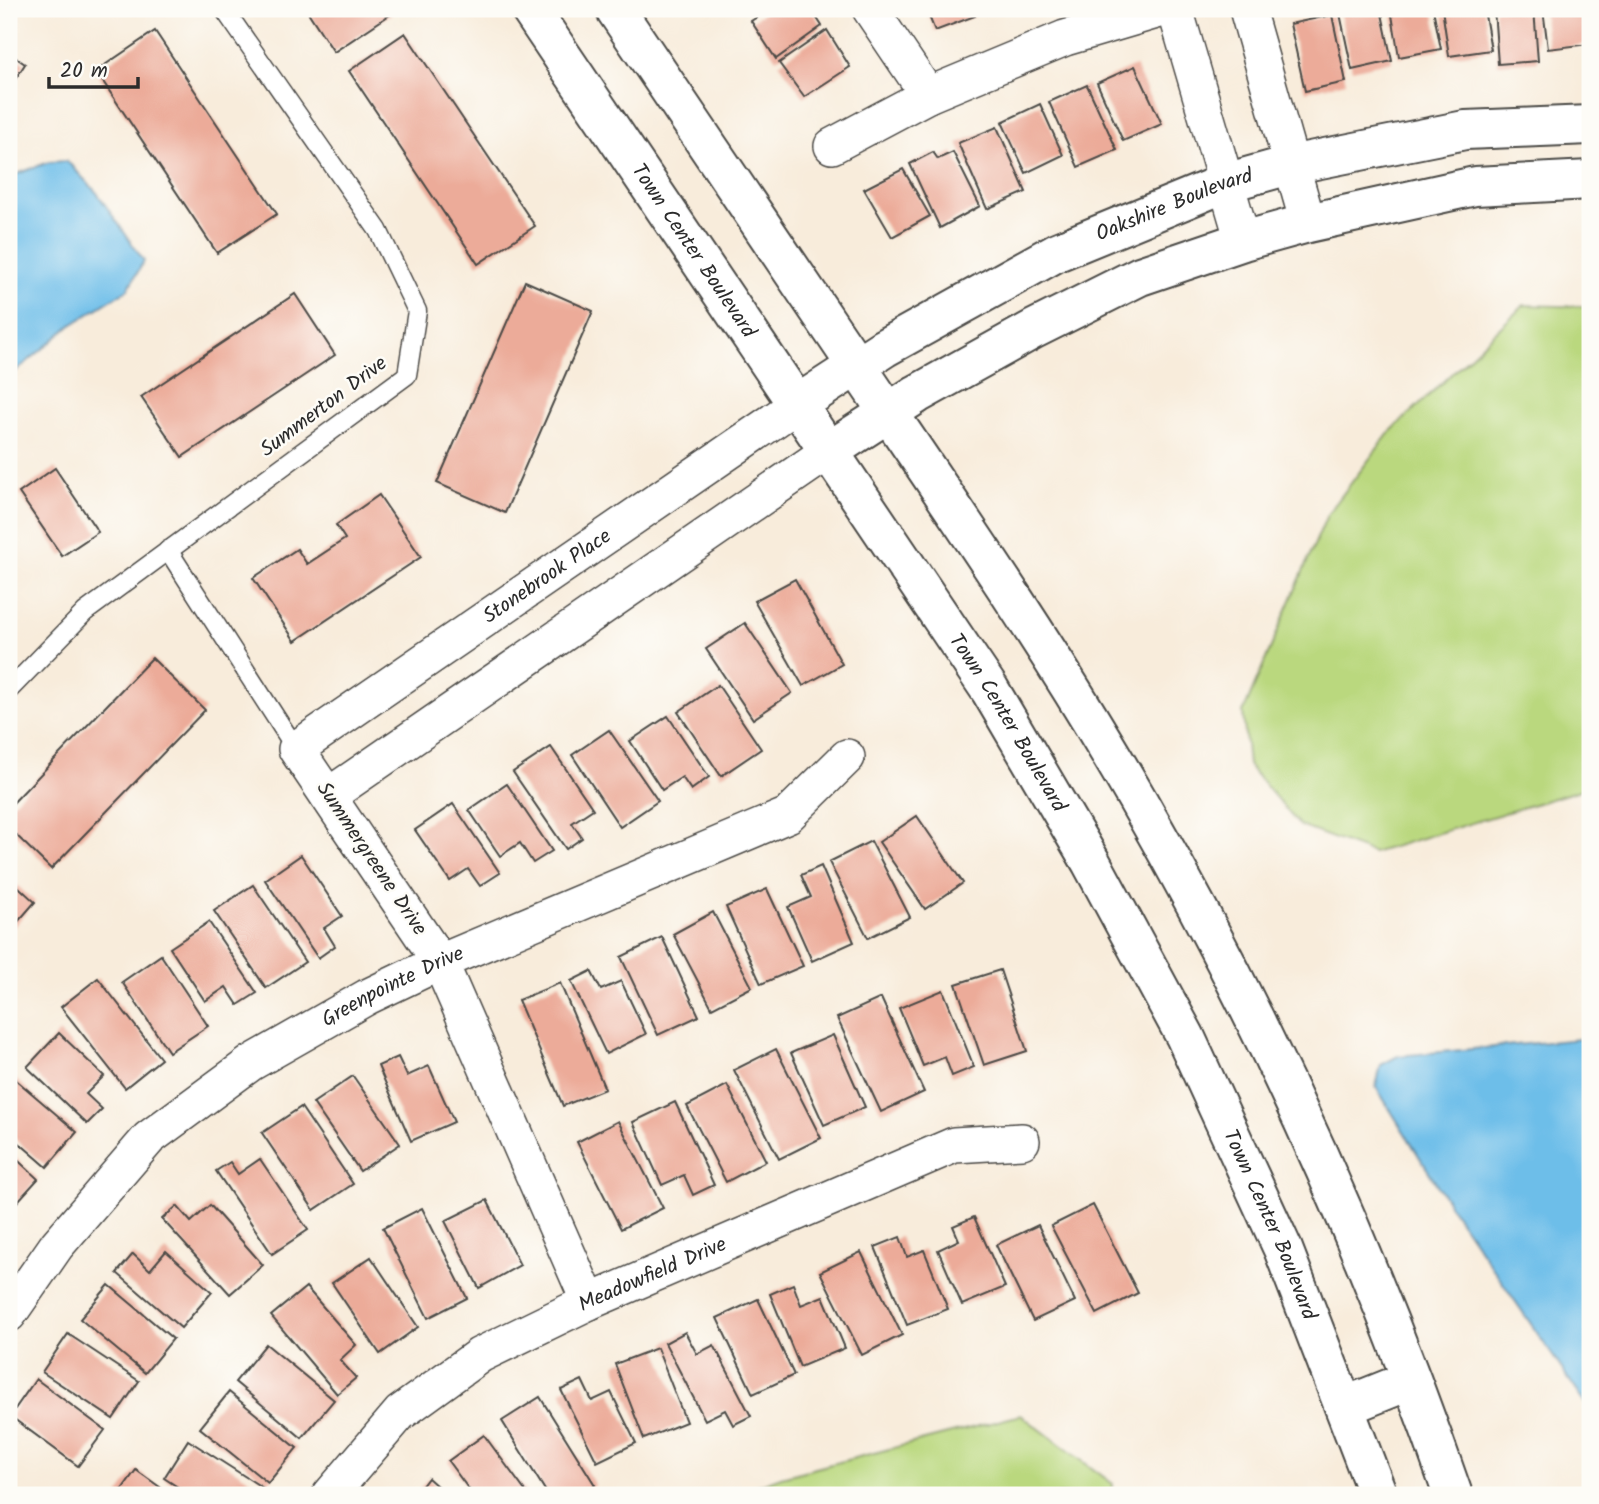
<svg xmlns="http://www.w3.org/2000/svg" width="1599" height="1504" font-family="Kalam,sans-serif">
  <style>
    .green { fill: #bad87e; stroke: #728254; stroke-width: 2 }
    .water { fill: #6dbee9; stroke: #4c748a; stroke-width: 2 }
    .building { fill: #ecab99 }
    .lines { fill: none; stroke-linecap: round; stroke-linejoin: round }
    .lane-casing { stroke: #4a4845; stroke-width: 21 }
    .street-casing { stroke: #4a4845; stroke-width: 38 }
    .secondary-casing { stroke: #4a4845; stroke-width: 42 }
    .lane { stroke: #fff; stroke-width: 18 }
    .street { stroke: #fff; stroke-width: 35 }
    .secondary { stroke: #fff; stroke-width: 38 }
    .labels { text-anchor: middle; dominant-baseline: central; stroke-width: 5; stroke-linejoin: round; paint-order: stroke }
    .street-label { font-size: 21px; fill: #2b2b2b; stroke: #fdfcf7 }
  </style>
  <rect width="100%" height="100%" fill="#fdfcf7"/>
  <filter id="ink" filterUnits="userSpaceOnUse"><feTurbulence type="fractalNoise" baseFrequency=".0143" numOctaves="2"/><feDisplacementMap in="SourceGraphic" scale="14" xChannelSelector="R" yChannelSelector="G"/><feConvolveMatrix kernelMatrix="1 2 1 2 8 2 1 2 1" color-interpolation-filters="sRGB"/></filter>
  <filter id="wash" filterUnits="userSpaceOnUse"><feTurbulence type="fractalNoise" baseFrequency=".00686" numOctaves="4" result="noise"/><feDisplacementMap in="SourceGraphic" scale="28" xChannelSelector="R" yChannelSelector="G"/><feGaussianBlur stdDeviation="1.57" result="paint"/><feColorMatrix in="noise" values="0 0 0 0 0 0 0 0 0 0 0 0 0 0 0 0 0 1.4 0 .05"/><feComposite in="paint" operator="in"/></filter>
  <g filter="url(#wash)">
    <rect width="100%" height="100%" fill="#f8ecdb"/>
    <g class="green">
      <path d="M 1524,305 L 1590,307 L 1590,787 L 1373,853 L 1300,826 L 1248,765 L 1243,713 L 1327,515 L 1390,432 Z"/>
      <path d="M 1021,1415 L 1113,1484 L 1112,1495 L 732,1495 L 781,1477 Z"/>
    </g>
    <g class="water">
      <path d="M 67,161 L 97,193 L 144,261 L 128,289 L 70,326 L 9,377 L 9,177 L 49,162 Z"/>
      <path d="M 1590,1038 L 1590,1410 L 1454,1212 L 1376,1087 L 1381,1065 L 1398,1056 Z"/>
    </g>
    <g id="blocks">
      <g class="building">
        <path d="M 306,9 L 388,9 L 391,14 L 334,52 Z"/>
        <path d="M 770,9 L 811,9 L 822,26 L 776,59 L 751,21 Z"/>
        <path d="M 926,9 L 973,9 L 975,16 L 935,31 Z"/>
        <path d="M 1339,9 L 1381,9 L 1392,61 L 1352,70 Z"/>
        <path d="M 1391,9 L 1433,9 L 1441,49 L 1399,57 Z"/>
        <path d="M 1442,9 L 1484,9 L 1491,50 L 1449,56 Z"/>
        <path d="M 1494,9 L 1534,9 L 1538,61 L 1498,64 Z"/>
        <path d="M 1543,9 L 1585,9 L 1590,44 L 1548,49 Z"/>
        <path d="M 1332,15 L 1346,82 L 1305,91 L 1290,24 Z"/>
        <path d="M 827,30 L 850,67 L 804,97 L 779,63 Z"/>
        <path d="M 155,31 L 277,214 L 217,253 L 96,71 Z"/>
        <path d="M 405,33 L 535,226 L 478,264 L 349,71 Z"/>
        <path d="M 9,53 L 25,64 L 9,89 Z"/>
        <path d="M 1135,66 L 1162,124 L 1123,141 L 1097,83 Z"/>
        <path d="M 1087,85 L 1117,150 L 1078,167 L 1049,102 Z"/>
        <path d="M 1040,104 L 1063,155 L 1026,173 L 1002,122 Z"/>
        <path d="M 997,127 L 1026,192 L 987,209 L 958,143 Z"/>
        <path d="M 933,152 L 938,159 L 953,152 L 980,206 L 940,228 L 910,164 Z"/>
        <path d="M 903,169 L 930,216 L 892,237 L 864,189 Z"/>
        <path d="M 525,281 L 593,311 L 505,513 L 437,483 Z"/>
        <path d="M 295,294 L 335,355 L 182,457 L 141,397 Z"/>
        <path d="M 55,468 L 98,532 L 62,556 L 19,493 Z"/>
        <path d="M 379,495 L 421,557 L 295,641 L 253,578 L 297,549 L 307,564 L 345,539 L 336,525 Z"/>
        <path d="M 795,579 L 842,664 L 803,686 L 754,601 Z"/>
        <path d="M 745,623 L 792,693 L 753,719 L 706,649 Z"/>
        <path d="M 152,658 L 205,710 L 51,869 L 9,828 L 9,807 Z"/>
        <path d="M 718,685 L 761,749 L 721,776 L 678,712 Z"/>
        <path d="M 668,716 L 709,777 L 691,790 L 682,777 L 662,790 L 630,741 Z"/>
        <path d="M 609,730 L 658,801 L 620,827 L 572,755 Z"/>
        <path d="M 551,747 L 593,809 L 572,823 L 582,838 L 566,849 L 513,772 Z"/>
        <path d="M 507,784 L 552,851 L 533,863 L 520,843 L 500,856 L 469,810 Z"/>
        <path d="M 453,804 L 500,873 L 480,886 L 468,869 L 450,881 L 415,830 Z"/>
        <path d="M 917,816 L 963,883 L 925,909 L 879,842 Z"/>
        <path d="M 871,841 L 910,917 L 868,938 L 829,862 Z"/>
        <path d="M 301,855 L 342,916 L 324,928 L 335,946 L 318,958 L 265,880 Z"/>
        <path d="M 821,866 L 854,942 L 812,961 L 788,907 L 811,897 L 801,875 Z"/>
        <path d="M 9,878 L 35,902 L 9,932 Z"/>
        <path d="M 253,885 L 305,962 L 266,988 L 214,911 Z"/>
        <path d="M 767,889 L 803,966 L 761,984 L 726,907 Z"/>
        <path d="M 713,912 L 752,987 L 712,1008 L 673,934 Z"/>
        <path d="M 209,922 L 257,993 L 238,1005 L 226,987 L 205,1001 L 170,948 Z"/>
        <path d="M 662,937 L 699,1016 L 658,1035 L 621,957 Z"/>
        <path d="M 161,955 L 208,1026 L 169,1052 L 122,982 Z"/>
        <path d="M 1000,970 L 1027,1051 L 984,1065 L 956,984 Z"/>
        <path d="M 591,971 L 601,990 L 621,981 L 646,1034 L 606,1054 L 571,981 Z"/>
        <path d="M 98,978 L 161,1059 L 125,1088 L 61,1007 Z"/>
        <path d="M 560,983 L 605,1089 L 563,1106 L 518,1000 Z"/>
        <path d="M 943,990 L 974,1067 L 952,1076 L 945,1057 L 923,1066 L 899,1008 Z"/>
        <path d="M 881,998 L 924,1092 L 881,1112 L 837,1018 Z"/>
        <path d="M 59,1033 L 104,1076 L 86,1094 L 102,1109 L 87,1124 L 27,1067 Z"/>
        <path d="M 833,1035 L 865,1107 L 824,1125 L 791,1053 Z"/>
        <path d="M 776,1049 L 821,1138 L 779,1159 L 734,1070 Z"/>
        <path d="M 398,1057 L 407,1076 L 429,1066 L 454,1122 L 411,1141 L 378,1066 Z"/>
        <path d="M 353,1076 L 400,1144 L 360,1171 L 313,1103 Z"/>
        <path d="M 15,1079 L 77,1132 L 47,1167 L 9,1134 L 9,1086 Z"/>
        <path d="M 727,1085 L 766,1161 L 726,1182 L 687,1106 Z"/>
        <path d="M 675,1102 L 714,1185 L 693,1195 L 684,1175 L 662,1185 L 633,1122 Z"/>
        <path d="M 301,1107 L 353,1184 L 314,1210 L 262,1133 Z"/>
        <path d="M 618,1121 L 663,1208 L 621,1229 L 577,1142 Z"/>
        <path d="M 9,1152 L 38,1179 L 9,1211 Z"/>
        <path d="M 260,1159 L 308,1230 L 272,1254 L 216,1171 L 230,1162 L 238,1174 Z"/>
        <path d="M 487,1200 L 520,1265 L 479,1288 L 445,1221 Z"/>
        <path d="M 210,1205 L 263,1265 L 230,1294 L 162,1219 L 177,1206 L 191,1222 Z"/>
        <path d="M 1093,1205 L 1138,1293 L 1097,1314 L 1051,1226 Z"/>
        <path d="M 422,1208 L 467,1298 L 428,1318 L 383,1228 Z"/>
        <path d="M 974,1217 L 1005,1287 L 962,1305 L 938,1250 L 959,1240 L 953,1226 Z"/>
        <path d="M 1038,1225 L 1075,1301 L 1033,1321 L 996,1245 Z"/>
        <path d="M 900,1237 L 907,1257 L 924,1250 L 948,1309 L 907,1325 L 875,1247 Z"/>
        <path d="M 166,1251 L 212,1292 L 181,1328 L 117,1273 L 133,1254 L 150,1270 Z"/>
        <path d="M 861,1252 L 902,1335 L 862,1355 L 820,1272 Z"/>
        <path d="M 371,1257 L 418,1327 L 380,1354 L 332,1283 Z"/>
        <path d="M 793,1284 L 801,1305 L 823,1296 L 845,1348 L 800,1367 L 770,1294 Z"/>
        <path d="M 109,1285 L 173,1339 L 145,1373 L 80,1319 Z"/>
        <path d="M 306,1287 L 356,1345 L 340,1360 L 356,1378 L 337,1394 L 271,1316 Z"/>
        <path d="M 758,1299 L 794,1375 L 753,1394 L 717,1318 Z"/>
        <path d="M 685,1332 L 697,1354 L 714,1345 L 751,1416 L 733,1425 L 725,1410 L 705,1420 L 665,1343 Z"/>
        <path d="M 68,1334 L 139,1381 L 113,1419 L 42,1372 Z"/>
        <path d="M 266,1344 L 334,1400 L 302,1438 L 235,1382 Z"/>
        <path d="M 657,1348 L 686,1422 L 644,1439 L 615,1364 Z"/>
        <path d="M 36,1379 L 105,1430 L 78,1466 L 10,1416 Z"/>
        <path d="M 582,1380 L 592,1401 L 611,1392 L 636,1443 L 597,1462 L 561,1390 Z"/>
        <path d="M 229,1392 L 297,1448 L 268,1483 L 200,1428 Z"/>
        <path d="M 540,1397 L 595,1485 L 579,1495 L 548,1495 L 502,1421 Z"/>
        <path d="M 484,1435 L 528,1495 L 473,1495 L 448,1461 Z"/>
        <path d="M 188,1440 L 263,1488 L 258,1495 L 190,1495 L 164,1478 Z"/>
        <path d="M 136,1470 L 171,1495 L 118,1495 Z"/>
        <path d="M 428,1478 L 447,1495 L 415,1495 Z"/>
      </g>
    </g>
  </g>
  <g filter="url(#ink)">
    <use href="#blocks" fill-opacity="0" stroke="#4a4845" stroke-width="2"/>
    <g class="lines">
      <defs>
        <g id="lane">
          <path d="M 168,550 L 296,749"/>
          <path d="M 9,690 L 85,612 L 407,375 L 417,311 L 378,230 L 224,9"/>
        </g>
        <g id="street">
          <path d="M 870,9 L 928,95"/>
          <path d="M 1175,9 L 1243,241"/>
          <path d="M 1247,9 L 1308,223"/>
          <path d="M 832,146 L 928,95 L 1065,38 L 1163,9"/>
          <path d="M 328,796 L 829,451"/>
          <path id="s1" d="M 589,1302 L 440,962 L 296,749 L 798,404"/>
          <path id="s2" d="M 9,1314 L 57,1245 L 149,1138 L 251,1063 L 367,997 L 440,962 L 788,815 L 847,757"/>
          <path id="s3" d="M 330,1495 L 400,1413 L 480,1355 L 589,1302 L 954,1145 L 1022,1141"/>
        </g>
        <g id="secondary">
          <path id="s4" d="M 530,9 L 990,690 L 1091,862 L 1185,1036 L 1283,1249 L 1378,1495"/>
          <path d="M 615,9 C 695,128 775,247 856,365 C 953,508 1051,649 1137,799 C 1264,1020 1370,1254 1453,1495"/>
          <path id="s5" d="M 798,404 L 884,348 L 1057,252 L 1225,183 L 1290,165 L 1465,130 L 1590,125"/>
          <path d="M 829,451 L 917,394 L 1034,329 L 1140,276 L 1243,241 L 1308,223 L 1475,186 L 1590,180"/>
          <path d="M 1346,1406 L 1411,1380"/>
        </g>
      </defs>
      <use href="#lane" class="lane-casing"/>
      <use href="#street" class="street-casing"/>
      <use href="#secondary" class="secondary-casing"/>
      <use href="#lane" class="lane"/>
      <use href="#street" class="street"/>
      <use href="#secondary" class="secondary"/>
    </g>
  </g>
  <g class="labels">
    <g class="street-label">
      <text stroke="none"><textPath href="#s5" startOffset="427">Oakshire Boulevard</textPath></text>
      <text stroke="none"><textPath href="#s4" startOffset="292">Town Center Boulevard</textPath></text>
      <text transform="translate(324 407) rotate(-37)">Summerton Drive</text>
      <text stroke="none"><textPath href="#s1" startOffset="933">Stonebrook Place</textPath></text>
      <text stroke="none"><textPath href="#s4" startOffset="859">Town Center Boulevard</textPath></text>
      <text transform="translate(371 859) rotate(56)">Summergreene Drive</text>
      <text stroke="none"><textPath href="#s2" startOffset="513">Greenpointe Drive</textPath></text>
      <text stroke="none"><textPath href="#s4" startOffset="1426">Town Center Boulevard</textPath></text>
      <text stroke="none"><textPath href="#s3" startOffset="397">Meadowfield Drive</textPath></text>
    </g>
  </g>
  <rect width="1599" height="1504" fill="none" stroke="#fdfcf7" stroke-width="35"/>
  <path d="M49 77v10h89v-10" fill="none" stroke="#2b2b2b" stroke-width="3.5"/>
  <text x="60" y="77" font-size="21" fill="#2b2b2b" stroke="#fdfcf7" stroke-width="5" paint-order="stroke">20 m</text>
</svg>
